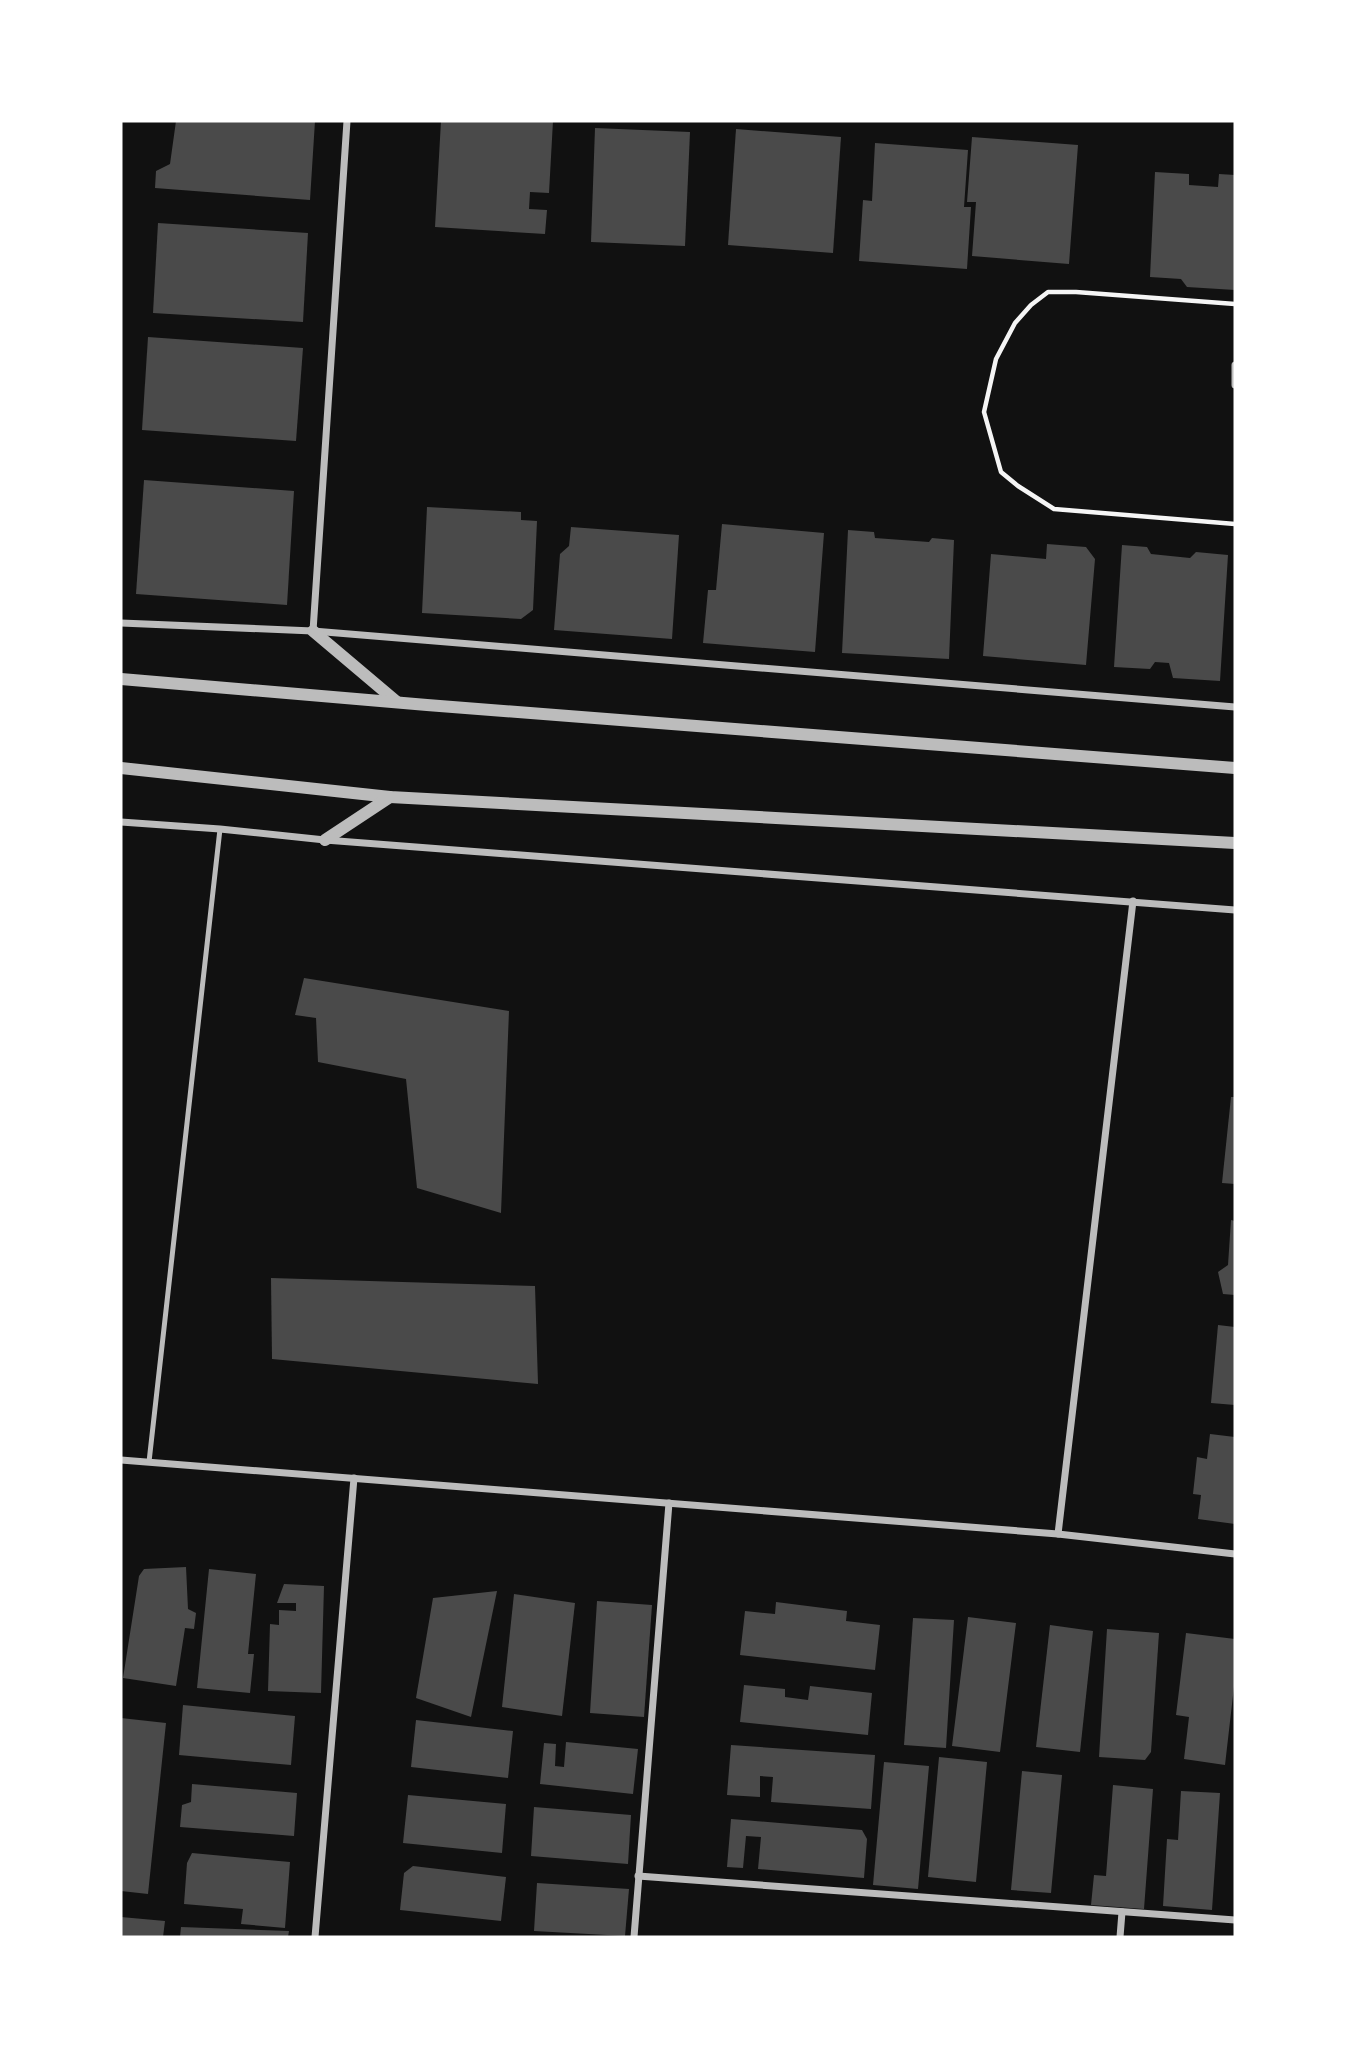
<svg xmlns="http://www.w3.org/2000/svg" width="1356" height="2058" font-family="'Golos Text',sans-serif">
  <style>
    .building { fill: #4a4a4a }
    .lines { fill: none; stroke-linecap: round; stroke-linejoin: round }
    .path { stroke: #f5f5f5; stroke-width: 4.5 }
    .service { stroke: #bcbcbc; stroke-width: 5 }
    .minor { stroke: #bcbcbc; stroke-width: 7 }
    .tertiary { stroke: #bcbcbc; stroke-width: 12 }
  </style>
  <rect width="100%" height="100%" fill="#111"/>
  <g class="building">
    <path d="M 176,121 L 315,121 L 310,200 L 155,188 L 156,171 L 170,164 Z"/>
    <path d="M 441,121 L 553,121 L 549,193 L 530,192 L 529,209 L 547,210 L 545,234 L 435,227 Z"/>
    <path d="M 595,128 L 690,132 L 685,246 L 591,242 Z"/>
    <path d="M 736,129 L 841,137 L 833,253 L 728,245 Z"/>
    <path d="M 972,137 L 1078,145 L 1069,264 L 972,256 L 976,202 L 967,202 Z"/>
    <path d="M 875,143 L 968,150 L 964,207 L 971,207 L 967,269 L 859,261 L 863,200 L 872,201 Z"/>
    <path d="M 1155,172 L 1189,174 L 1189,185 L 1218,187 L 1219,174 L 1235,175 L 1235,290 L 1187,287 L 1181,279 L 1150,277 Z"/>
    <path d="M 158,223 L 308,233 L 303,322 L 153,313 Z"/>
    <path d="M 148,337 L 303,348 L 296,441 L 142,430 Z"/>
    <path d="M 144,480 L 294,491 L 287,605 L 136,594 Z"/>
    <path d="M 427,507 L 521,512 L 521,520 L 537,521 L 533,610 L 521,619 L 422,613 Z"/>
    <path d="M 722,524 L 824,533 L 815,652 L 703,643 L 708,590 L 716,590 Z"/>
    <path d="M 571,527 L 679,535 L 672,639 L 554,630 L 560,554 L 569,546 Z"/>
    <path d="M 848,530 L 874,532 L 875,538 L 929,542 L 932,538 L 954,540 L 949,659 L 842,653 Z"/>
    <path d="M 1047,544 L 1086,547 L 1095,559 L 1086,665 L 983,656 L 991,554 L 1046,559 Z"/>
    <path d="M 1122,545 L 1147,547 L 1151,554 L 1190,558 L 1196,552 L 1228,555 L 1220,681 L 1173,678 L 1169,663 L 1155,662 L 1150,669 L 1114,667 Z"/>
    <path d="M 304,978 L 509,1011 L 501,1213 L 417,1188 L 406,1079 L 318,1062 L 316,1018 L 295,1015 Z"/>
    <path d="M 1231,1097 L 1235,1097 L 1235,1184 L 1222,1183 Z"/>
    <path d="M 1231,1220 L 1235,1221 L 1235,1295 L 1223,1294 L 1218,1272 L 1228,1265 Z"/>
    <path d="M 271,1278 L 535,1286 L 538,1384 L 272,1359 Z"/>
    <path d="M 1218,1325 L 1235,1327 L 1235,1405 L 1211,1403 Z"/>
    <path d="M 1210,1434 L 1235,1437 L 1235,1524 L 1198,1519 L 1201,1495 L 1193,1494 L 1197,1457 L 1207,1459 Z"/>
    <path d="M 186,1567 L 188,1609 L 196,1613 L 194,1629 L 185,1628 L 176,1686 L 123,1678 L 139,1576 L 144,1569 Z"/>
    <path d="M 209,1569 L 256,1574 L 248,1654 L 254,1654 L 250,1693 L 197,1688 Z"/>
    <path d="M 284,1584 L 324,1586 L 321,1693 L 268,1691 L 270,1624 L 279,1625 L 279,1610 L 296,1611 L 296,1603 L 277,1603 Z"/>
    <path d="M 497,1591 L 471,1717 L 416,1698 L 433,1598 Z"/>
    <path d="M 514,1594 L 575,1603 L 562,1716 L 502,1707 Z"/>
    <path d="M 597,1601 L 652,1605 L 644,1717 L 590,1713 Z"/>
    <path d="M 776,1602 L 847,1611 L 846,1621 L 880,1625 L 875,1670 L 740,1655 L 745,1611 L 775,1614 Z"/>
    <path d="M 968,1617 L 1016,1623 L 1000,1752 L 952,1746 Z"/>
    <path d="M 913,1618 L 954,1620 L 946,1748 L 904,1745 Z"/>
    <path d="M 1050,1625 L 1093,1631 L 1080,1752 L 1036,1747 Z"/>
    <path d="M 1107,1629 L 1159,1633 L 1151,1752 L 1145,1760 L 1099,1757 Z"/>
    <path d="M 1186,1633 L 1235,1639 L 1235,1678 L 1225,1765 L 1184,1759 L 1189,1717 L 1176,1715 Z"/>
    <path d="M 744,1685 L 785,1689 L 785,1697 L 808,1700 L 810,1686 L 872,1693 L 868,1735 L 740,1722 Z"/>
    <path d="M 183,1705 L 295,1716 L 291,1765 L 179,1755 Z"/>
    <path d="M 121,1718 L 166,1723 L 148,1894 L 121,1891 Z"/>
    <path d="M 416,1720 L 513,1731 L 508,1778 L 411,1767 Z"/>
    <path d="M 566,1742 L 638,1749 L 633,1794 L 540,1784 L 544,1743 L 556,1744 L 555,1766 L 564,1767 Z"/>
    <path d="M 731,1745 L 875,1755 L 871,1809 L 771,1802 L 773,1777 L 760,1776 L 760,1797 L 727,1795 Z"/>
    <path d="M 939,1757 L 987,1762 L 976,1882 L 928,1877 Z"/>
    <path d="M 884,1762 L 929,1766 L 918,1889 L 873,1885 Z"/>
    <path d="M 1022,1771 L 1062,1775 L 1051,1893 L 1011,1890 Z"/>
    <path d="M 192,1784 L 297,1793 L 294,1836 L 180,1827 L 182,1805 L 191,1802 Z"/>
    <path d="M 1113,1785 L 1153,1789 L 1144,1909 L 1091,1905 L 1094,1875 L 1106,1876 Z"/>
    <path d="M 1181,1791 L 1220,1793 L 1212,1910 L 1163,1906 L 1167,1839 L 1178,1840 Z"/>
    <path d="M 408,1795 L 506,1804 L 502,1853 L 403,1843 Z"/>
    <path d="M 534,1807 L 631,1815 L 628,1864 L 531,1856 Z"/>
    <path d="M 731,1819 L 862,1830 L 867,1839 L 864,1878 L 758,1869 L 761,1837 L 746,1836 L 743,1868 L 727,1867 Z"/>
    <path d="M 192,1853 L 290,1862 L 285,1928 L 241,1924 L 243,1909 L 184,1904 L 187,1863 Z"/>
    <path d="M 413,1866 L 506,1877 L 501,1921 L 400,1910 L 404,1873 Z"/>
    <path d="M 537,1883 L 629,1889 L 625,1936 L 534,1931 Z"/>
    <path d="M 121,1917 L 165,1921 L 163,1937 L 121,1937 Z"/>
    <path d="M 181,1927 L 289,1931 L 288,1937 L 180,1937 Z"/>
  </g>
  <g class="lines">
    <path class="path" d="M 1235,304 L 1076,292 L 1048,292 L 1031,305 L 1015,323 L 996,359 L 984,412 L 1001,472 L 1018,486 L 1054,509 L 1235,524"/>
    <path class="service" d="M 149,1462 L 220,829"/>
    <g class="minor">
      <path d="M 1235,365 L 1235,385"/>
      <path d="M 121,623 L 313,631 L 1235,707"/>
      <path d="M 313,631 L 347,121"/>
      <path d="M 121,822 L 220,829 L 325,840 L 1235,910"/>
      <path d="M 121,1460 L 1058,1534 L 1235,1554"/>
      <path d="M 1058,1534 L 1133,901"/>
      <path d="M 638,1876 L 1235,1920"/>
      <path d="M 315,1937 L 354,1478"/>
      <path d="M 634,1937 L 669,1503"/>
      <path d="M 1120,1937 L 1122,1912"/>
    </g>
    <g class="tertiary">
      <path d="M 313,631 L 397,702"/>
      <path d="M 121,679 L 427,705 L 1235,768"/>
      <path d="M 121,768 L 390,797 L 1235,843"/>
      <path d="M 325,840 L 390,797"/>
    </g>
  </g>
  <rect width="1356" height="2058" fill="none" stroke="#ffffff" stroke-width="245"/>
</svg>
